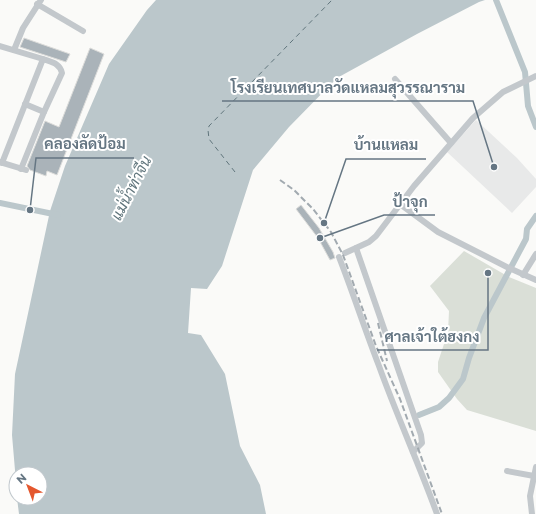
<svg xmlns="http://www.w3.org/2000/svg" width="536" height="514" font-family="Montserrat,Sarabun,sans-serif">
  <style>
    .built { fill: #e8e9e9 }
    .green { fill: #dadfd7 }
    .water { fill: #bbc7cb }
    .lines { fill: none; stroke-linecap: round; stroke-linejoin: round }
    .canal { stroke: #bbc7cb; stroke-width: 6 }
    .ferry { stroke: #60757c; stroke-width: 1; stroke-dasharray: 5 4; stroke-linecap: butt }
    .building { fill: #aab3b9; stroke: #dcdcda }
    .minor { stroke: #c3c8cc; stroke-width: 6 }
    .rail { stroke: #a2aab0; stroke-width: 2; stroke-dasharray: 6 3; stroke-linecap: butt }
    .labels { text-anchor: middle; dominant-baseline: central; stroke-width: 4; stroke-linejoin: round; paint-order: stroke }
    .water-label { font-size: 15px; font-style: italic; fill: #60757c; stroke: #fff }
    .leader { fill: none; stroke: #657683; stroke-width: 1.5 }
    .callout-dot { fill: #657683; stroke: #fff; stroke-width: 1.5 }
    .callout-label { font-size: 15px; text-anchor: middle; font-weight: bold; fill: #657683; stroke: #fff; stroke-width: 4; stroke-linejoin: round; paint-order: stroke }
  </style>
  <rect width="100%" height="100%" fill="#fafaf8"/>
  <path class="built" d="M 476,120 L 517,158 L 536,179 L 536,187 L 512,213 L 447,152 Z"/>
  <path class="green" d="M 464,251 L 509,277 L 536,288 L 536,431 L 467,410 L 457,399 L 438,372 L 438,362 L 448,332 L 449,311 L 430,286 Z"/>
  <path class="water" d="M 156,0 L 485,0 L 479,2 L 417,34 L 337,78 L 289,127 L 253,170 L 222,266 L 207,289 L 191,288 L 188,333 L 201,335 L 225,374 L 240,446 L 260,485 L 266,514 L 19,514 L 17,498 L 40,498 L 40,474 L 16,474 L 16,482 L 12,435 L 15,374 L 50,211 L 65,166 L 109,64 L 147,10 Z"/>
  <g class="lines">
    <g class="canal">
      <path d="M 496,0 L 525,72 L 528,106 L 536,127"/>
      <path d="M 0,203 L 58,215"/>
      <path d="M 419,415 L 439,407 L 449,398 L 463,379 L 469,358 L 484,318 L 526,239 L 527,229 L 536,216"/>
    </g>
    <path class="ferry" d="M 235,172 L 209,139 L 208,130 L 209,126 L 332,0"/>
  </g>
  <g class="building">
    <path d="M 24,38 L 70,54 L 66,62 L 20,47 Z"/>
    <path d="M 90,48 L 104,54 L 57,175 L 47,171 L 46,176 L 30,170 L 27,166 L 45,121 L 59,127 Z"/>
    <path d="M 301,205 L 319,228 L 333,252 L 335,258 L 330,260 L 318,238 L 296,209 Z"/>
  </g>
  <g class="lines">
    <g class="minor">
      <path d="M 37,4 L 83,31"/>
      <path d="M 0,46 L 43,59 L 2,163"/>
      <path d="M 14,50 L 23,28 L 41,0"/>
      <path d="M 43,59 C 51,62 60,63 62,73 L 44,112"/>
      <path d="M 395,79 L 451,143"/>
      <path d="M 0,162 L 26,170"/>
      <path d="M 21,169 L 44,112 L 25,104"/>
      <path d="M 400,204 L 438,232 L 509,268 L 536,280"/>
      <path d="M 356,248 L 421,435 L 422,443 L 413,452"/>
      <path d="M 345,253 L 369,242 L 376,236 L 414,186 L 473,118 L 503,92 L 536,76"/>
      <path d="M 339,257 C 353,293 365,330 379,366 C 397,416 419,464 437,514"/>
      <path d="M 523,275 L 536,254"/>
      <path d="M 507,471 L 534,476"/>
      <path d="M 532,514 L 530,496 L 536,467"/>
    </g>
    <g class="rail">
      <path d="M 280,180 L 294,190 L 313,209 L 331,232 L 343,255 L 376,346 L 400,399 L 442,514"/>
      <path d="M 378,323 L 387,361"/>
    </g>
  </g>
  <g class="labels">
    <g class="water-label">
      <text transform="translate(131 188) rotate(-63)">แม่น้ำท่าจีน</text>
    </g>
  </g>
  <path class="leader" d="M494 167L473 101H222M30 210L36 158H134M324 223L346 159H426M320 238L384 215H435M488 273L488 350H377"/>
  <g class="callout-dot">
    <circle cx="494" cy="167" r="4"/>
    <circle cx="30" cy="210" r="4"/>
    <circle cx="324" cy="223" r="4"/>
    <circle cx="320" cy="238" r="4"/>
    <circle cx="488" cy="273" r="4"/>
  </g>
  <g class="callout-label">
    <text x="348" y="93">โรงเรียนเทศบาลวัดแหลมสุวรรณาราม</text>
    <text x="85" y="149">คลองลัดป้อม</text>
    <text x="386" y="150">บ้านแหลม</text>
    <text x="410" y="207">ป้าจุก</text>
    <text x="432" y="342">ศาลเจ้าใต้ฮงกง</text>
  </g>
  <g transform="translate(28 486) rotate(318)"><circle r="19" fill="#ffffff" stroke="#c1c8cd"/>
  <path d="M0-3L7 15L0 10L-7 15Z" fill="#e4572e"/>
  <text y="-6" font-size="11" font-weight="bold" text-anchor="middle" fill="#657683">N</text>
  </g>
</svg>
